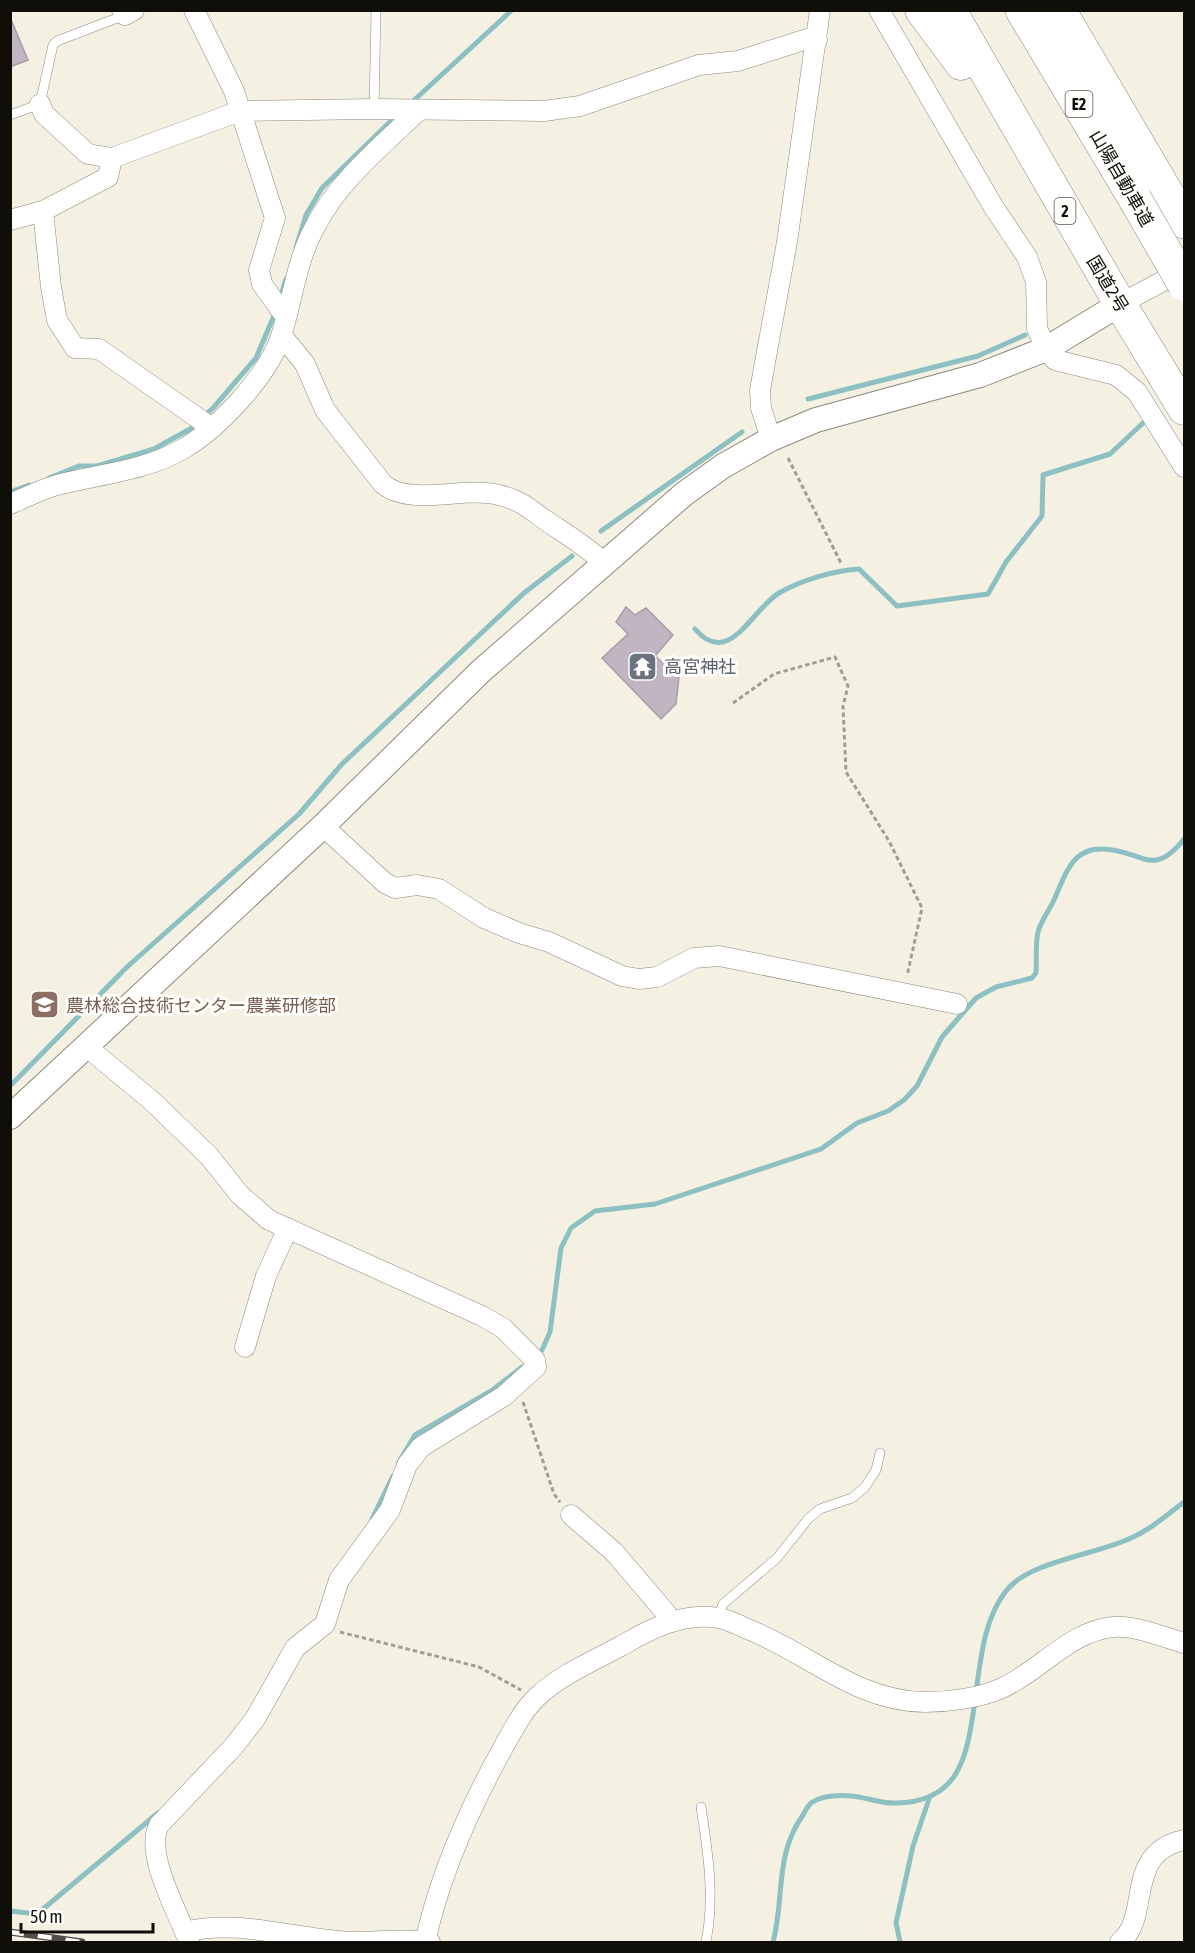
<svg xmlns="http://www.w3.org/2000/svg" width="1195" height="1953" font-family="'Asap Condensed','Noto Sans JP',sans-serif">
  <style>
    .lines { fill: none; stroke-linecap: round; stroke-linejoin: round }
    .stream { stroke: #8dc0c3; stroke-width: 5 }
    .building { fill: #c0b5c0; stroke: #a79da8; stroke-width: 1.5 }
    .service-casing { stroke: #8c897c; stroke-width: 10 }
    .minor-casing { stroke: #8c897c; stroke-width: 21 }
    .tertiary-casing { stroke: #8c897c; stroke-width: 26 }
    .trunk-casing { stroke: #8c897c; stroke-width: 33 }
    .motorway-casing { stroke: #8c897c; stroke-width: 34 }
    .path { stroke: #a09e93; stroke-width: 3; stroke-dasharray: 4.5 3; stroke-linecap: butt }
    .service { stroke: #fff; stroke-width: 9 }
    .minor { stroke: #fff; stroke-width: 20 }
    .tertiary { stroke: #fff; stroke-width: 24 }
    .trunk { stroke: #fff; stroke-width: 32 }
    .motorway { stroke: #fff; stroke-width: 33 }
    .rail-casing { stroke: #504e47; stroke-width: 7 }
    .rail { stroke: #fffefb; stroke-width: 4.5; stroke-dasharray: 14; stroke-linecap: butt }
    .motorway-bridge-casing { stroke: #8c897c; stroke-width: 34; stroke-linecap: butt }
    .motorway-bridge { stroke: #fff; stroke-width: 33 }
    .labels { text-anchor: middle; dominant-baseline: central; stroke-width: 6; stroke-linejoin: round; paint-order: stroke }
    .shield { fill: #fffefb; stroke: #575652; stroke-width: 1.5 }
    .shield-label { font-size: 16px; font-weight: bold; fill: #0f0e09 }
    .street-label { font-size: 18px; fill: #0f0e09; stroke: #fffefb }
    .worship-label { font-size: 18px; fill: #5b616d; stroke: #fffefb; text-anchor: start }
    .education-label { font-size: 18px; fill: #785e54; stroke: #fffefb; text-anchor: start }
  </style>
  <rect width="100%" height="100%" fill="#f4f1e3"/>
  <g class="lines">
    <g class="stream">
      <path d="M 411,103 L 512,10"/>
      <path d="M 296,248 L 306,215 L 322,188 L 397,115"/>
      <path d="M 280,299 L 286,279"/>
      <path d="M 808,399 L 978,356 L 1025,335"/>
      <path d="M 49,478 L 79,466 L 97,466 L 154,449 L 190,429 L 214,407 L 256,358 L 276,311"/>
      <path d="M 10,492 L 29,485"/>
      <path d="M 601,531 L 742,432"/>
      <path d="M 695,629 C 729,669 752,609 779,593 C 802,580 832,571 859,569 L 897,606 L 988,594 L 1006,562 L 1042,516 L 1043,475 L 1110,454 L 1143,423"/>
      <path d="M 12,1084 L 127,967 L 299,814 L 342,764 L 524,593 L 572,556"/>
      <path d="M 542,1350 L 550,1332 L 561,1248 L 571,1228 L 595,1211 L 655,1204 L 821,1149 L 857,1123 L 888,1111 L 904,1100 L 917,1086 L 942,1037 L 976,998 L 996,987 L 1032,978 L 1036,973 C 1037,960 1035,945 1038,932 C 1041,921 1048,912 1053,902 C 1064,879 1070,848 1102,849 C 1141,849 1152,880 1184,839"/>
      <path d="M 399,1462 L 415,1435 L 491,1391 L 522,1367"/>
      <path d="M 372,1519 L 393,1476"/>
      <path d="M 976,1692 C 981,1658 984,1619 1006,1591 C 1029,1561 1096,1555 1131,1538 C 1151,1529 1167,1515 1184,1502"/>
      <path d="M 10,1911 L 37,1914 L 158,1813"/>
      <path d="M 773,1942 C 785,1897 774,1856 803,1815 C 805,1811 808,1806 811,1803 C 822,1795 838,1795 851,1796 C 866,1797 881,1804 896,1803 C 961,1802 967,1755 975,1701"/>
      <path d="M 900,1942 L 896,1923 L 913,1846 L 929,1799"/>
    </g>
  </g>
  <g class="building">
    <path d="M 10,17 L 28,60 L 10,67 Z"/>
    <path d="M 626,607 L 635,615 L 646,608 L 673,635 L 655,656 L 679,677 L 676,704 L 661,719 L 602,658 L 628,634 L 616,622 Z"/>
  </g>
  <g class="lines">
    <defs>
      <g id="service">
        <path d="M 374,109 L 376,10"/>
        <path d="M 10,115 L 40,104 L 53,45 L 57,41 L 125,15"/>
        <path d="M 718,1618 L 723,1604 L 777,1558 L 808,1519 L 820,1509 L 852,1498 L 865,1487 L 876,1470 L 880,1453"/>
        <path d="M 701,1807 C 708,1853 715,1897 706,1942"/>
      </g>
      <g id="minor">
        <path d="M 122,10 L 125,15 L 134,10"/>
        <path d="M 194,10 L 234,91 L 275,218 L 259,270 L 262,284 L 282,312 L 287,314"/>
        <path d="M 879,10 L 993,206 L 1027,257 L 1036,282 L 1037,328 L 1046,349 L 1055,360 L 1116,375 L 1137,392 L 1184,467"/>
        <path d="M 40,104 L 44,114 L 88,154 L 112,158 L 240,111 L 374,109 L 544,111 L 580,106 L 699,65 L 738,61 L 807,39 L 817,40"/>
        <path d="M 43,211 L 51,287 L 57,320 L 75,348 L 99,349 L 212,428"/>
        <path d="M 10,220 L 43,211 L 108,177 L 112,158"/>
        <path d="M 1120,304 L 1184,270"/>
        <path d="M 282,336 L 305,364 L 325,410 L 383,484 C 410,507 463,486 499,495 C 524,501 531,511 551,524 C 569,536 587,547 603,562"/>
        <path d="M 771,439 L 761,408 L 760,390 L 787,242 L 820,10"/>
        <path d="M 10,504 C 27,497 44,488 61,484 C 102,474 147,470 183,449 C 219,428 270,374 282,333 C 293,297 297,258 316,225 C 340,179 382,146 419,110"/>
        <path d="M 323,826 L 385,883 L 395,888 L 417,885 L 439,889 L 484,918 L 519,933 L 549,942 L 622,976 L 639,979 L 657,977 L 694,958 L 719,956 L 957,1004"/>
        <path d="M 87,1047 L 152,1101 L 209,1156 L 240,1195 L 269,1220 L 482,1316 L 503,1328 L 535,1360 L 536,1367 L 504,1396 L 421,1447 L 407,1465 L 390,1510 L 339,1580 L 325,1624 L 295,1648 L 255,1719 L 234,1746 L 159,1825 C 144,1854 178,1912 189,1942"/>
        <path d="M 245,1347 L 266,1276 L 288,1228"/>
        <path d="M 571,1515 L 614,1552 L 666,1613 L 669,1621"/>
        <path d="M 185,1932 C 236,1918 299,1940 351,1942 C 377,1942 405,1938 430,1942"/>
        <path d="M 425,1942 C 440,1874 470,1807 504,1746 C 513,1730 523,1710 537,1697 C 560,1675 593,1661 621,1646 C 650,1629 683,1612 718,1618 C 727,1619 737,1624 745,1628 C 806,1651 856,1702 925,1702 C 949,1702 980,1698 1002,1688 C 1040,1671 1070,1631 1113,1627 C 1136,1625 1162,1637 1184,1643"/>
        <path d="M 1120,1942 C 1152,1917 1123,1853 1184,1840"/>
      </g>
      <path id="tertiary" d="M 10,1117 L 323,826 L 481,671 L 684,494 L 723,466 L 771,439 L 816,420 L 980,375 L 1046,349 L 1120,304"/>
      <g id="trunk">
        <path d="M 921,10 L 961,64"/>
        <path d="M 950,10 L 1120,304 L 1184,409"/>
      </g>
      <g id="motorway">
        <path d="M 1022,10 L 1135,199"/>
        <path d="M 1059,10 L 1184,222"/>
      </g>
    </defs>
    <use href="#service" class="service-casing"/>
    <use href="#minor" class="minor-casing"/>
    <use href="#tertiary" class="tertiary-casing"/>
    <use href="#trunk" class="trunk-casing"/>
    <use href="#motorway" class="motorway-casing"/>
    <g class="path">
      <path d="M 788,458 L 842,565"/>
      <path d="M 733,703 L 774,674 L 835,657 L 848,686 L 843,706 L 846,772 L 889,841 L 922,908 L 907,976"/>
      <path d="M 523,1402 L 554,1494 L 560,1502"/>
      <path d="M 340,1632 L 479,1667 L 521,1690"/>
    </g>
    <use href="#service" class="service"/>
    <use href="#minor" class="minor"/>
    <use href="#tertiary" class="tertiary"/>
    <use href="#trunk" class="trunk"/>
    <use href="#motorway" class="motorway"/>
    <defs>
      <path id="rail" d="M 10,1932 L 82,1942"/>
    </defs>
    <use href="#rail" class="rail-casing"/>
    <use href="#rail" class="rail"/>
    <defs>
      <path id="motorway-bridge" d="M 1135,199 L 1184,284"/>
    </defs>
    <use href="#motorway-bridge" class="motorway-bridge-casing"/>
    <use href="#motorway-bridge" class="motorway-bridge"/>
  </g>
  <defs>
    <symbol id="temple-square" viewBox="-11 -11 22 22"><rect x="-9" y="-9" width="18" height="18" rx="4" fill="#6b7280" stroke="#fffefb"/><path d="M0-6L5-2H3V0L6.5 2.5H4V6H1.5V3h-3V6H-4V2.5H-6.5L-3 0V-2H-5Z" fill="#fff"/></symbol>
    <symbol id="university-square" viewBox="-11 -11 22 22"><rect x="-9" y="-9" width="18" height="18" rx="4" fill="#8d6e63" stroke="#fffefb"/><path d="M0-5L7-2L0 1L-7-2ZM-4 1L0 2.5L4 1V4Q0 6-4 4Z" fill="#fff"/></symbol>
  </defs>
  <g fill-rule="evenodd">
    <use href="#temple-square" x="626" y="650" width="33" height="33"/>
    <use href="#university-square" x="28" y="988" width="33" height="33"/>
  </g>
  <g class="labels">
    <g class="shield">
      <rect x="1065.5" y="91" width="27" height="26" rx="4.5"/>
      <rect x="1054.5" y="198" width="21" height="26" rx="4.5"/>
    </g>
    <g class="shield-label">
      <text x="1079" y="104">E2</text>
      <text x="1065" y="211">2</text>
    </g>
    <g class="street-label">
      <text transform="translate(1122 178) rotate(60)">山陽自動車道</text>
      <text transform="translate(1108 284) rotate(59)">国道2号</text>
    </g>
    <g class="worship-label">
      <text x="664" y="666">高宮神社</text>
    </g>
    <g class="education-label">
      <text x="66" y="1005">農林総合技術センター農業研修部</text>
    </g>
  </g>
  <rect width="1195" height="1953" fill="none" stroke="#0f0e09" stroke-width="24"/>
  <path d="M21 1923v9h132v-9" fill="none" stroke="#0f0e09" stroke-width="3"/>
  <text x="30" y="1923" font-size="18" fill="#0f0e09" stroke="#fffefb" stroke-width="4.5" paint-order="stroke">50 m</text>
</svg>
